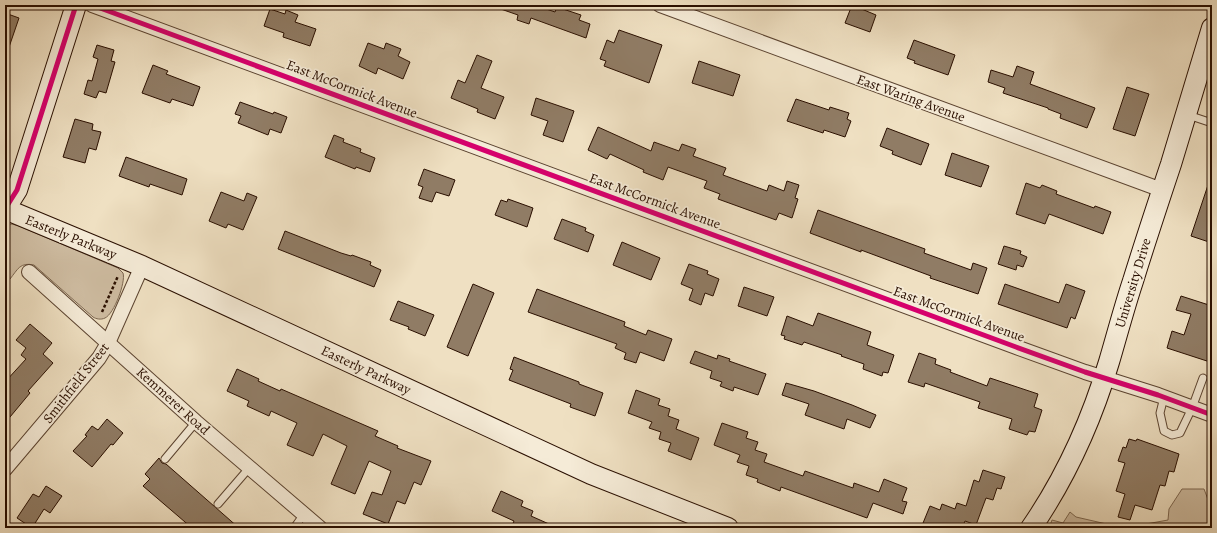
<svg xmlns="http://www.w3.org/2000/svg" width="1217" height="533" font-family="Alegreya,serif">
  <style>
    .green { fill: #cebca1; stroke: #7c6650 }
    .building { fill: #907c65; stroke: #2a0f00 }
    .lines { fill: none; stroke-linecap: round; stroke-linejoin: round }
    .lane-casing { stroke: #5b4330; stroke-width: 9 }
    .street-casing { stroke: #5b4330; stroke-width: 16 }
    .secondary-casing { stroke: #2a0f00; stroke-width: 22 }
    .path { stroke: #2a0f00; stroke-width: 2.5; stroke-dasharray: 3 2; stroke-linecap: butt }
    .lane { stroke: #f5ebd7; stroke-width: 7 }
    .street { stroke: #f5ebd7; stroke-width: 14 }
    .secondary { stroke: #f5ebd7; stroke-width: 20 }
    .cycleway-casing { stroke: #f5ebd7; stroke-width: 8 }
    .cycleway { stroke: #d6006c; stroke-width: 5 }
    .labels { text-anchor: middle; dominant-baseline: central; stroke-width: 3.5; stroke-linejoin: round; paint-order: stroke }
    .street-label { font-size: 14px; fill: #2a0f00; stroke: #f5ebd7 }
  </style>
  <rect width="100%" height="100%" fill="#efe0c2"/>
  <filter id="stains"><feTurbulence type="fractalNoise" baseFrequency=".005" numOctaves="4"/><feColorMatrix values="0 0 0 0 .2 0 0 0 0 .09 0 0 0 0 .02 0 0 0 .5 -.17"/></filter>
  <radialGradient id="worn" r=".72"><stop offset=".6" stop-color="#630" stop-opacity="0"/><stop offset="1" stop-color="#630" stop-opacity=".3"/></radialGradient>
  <g class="green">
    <path d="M 12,224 L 19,226 L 118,268 L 123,273 C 126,282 114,314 105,318 C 101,320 96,319 93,317 L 34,265 C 20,262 18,269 10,279 L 5,275 L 5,225 Z"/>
    <path d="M 1182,489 L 1204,489 L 1212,510 L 1212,528 L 1049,528 L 1052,520 L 1063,523 L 1070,512 L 1076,517 L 1124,528 L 1168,520 L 1169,509 Z"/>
  </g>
  <g class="building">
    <path d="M 496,5 L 535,5 L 555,12 L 557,7 L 581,15 L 579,20 L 590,24 L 586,38 L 531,18 L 529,24 L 517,20 L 518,15 L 495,7 Z"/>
    <path d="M 852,5 L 876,15 L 870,32 L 845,23 Z"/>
    <path d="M 270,9 L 285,14 L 286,10 L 298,15 L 295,22 L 316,29 L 310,46 L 283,37 L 284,33 L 264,26 Z"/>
    <path d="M 5,13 L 19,18 L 7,53 L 5,52 Z"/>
    <path d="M 619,30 L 662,45 L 649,83 L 604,66 L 606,61 L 600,59 L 607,40 L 614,43 Z"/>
    <path d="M 914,40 L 955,55 L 948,75 L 914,63 L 915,61 L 907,58 Z"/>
    <path d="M 368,43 L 384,49 L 386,43 L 401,49 L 398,56 L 410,62 L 403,79 L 378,68 L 376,74 L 359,66 Z"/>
    <path d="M 97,45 L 114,50 L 111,61 L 115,62 L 106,93 L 99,91 L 96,98 L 84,94 L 88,80 L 92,81 L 98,59 L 93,57 Z"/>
    <path d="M 477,55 L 492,61 L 481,88 L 504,97 L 495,119 L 477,112 L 478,109 L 451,98 L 458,80 L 465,83 Z"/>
    <path d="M 699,61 L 740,75 L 733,96 L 692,83 Z"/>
    <path d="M 153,65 L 168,71 L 166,74 L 200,87 L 193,106 L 172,99 L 170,103 L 142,93 Z"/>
    <path d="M 1017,66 L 1034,72 L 1030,84 L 1095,108 L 1087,128 L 1060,118 L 1061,114 L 1048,109 L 1048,108 L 1003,93 L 1005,88 L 988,82 L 991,70 L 1013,77 Z"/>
    <path d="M 1127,87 L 1149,94 L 1135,136 L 1113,129 Z"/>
    <path d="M 536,98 L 574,111 L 563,142 L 543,135 L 548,121 L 531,115 Z"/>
    <path d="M 796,99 L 829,110 L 830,107 L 849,113 L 847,119 L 851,121 L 845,137 L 824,130 L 823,133 L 787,121 Z"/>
    <path d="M 240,102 L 273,114 L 274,112 L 287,117 L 281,133 L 270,129 L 268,135 L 238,123 L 241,116 L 235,114 Z"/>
    <path d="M 75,119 L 93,124 L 92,130 L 101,132 L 96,150 L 89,148 L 85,163 L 63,157 Z"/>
    <path d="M 598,127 L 651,151 L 654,142 L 679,151 L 682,144 L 696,149 L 693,156 L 726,168 L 723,175 L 767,191 L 769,185 L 784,191 L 787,181 L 799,185 L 795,198 L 798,199 L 792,218 L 779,213 L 776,220 L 718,199 L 720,194 L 704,188 L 707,181 L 668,167 L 663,180 L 643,172 L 644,170 L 610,154 L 607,159 L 588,150 Z"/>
    <path d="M 887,128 L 929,144 L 921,165 L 892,154 L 893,151 L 880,146 Z"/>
    <path d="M 334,135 L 344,139 L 343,142 L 361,149 L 360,152 L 375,158 L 370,172 L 356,167 L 355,169 L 325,157 Z"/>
    <path d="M 952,153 L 989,166 L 981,187 L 945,175 Z"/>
    <path d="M 126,157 L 187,179 L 182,195 L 150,184 L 149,187 L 119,176 Z"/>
    <path d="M 424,169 L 455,180 L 449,196 L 436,192 L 432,202 L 419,198 L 423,187 L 418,185 Z"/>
    <path d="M 1210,179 L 1212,179 L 1212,243 L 1191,236 Z"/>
    <path d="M 1026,183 L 1040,188 L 1042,185 L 1057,191 L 1056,194 L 1094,208 L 1095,206 L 1111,212 L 1103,234 L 1049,214 L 1045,224 L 1016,214 Z"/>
    <path d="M 221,192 L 244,201 L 247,193 L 257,197 L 243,230 L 228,224 L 226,228 L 209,221 Z"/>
    <path d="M 508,199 L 533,208 L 527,227 L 495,215 L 501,200 L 507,202 Z"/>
    <path d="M 818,210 L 925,249 L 924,253 L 971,270 L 973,263 L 987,268 L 978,294 L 930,278 L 931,276 L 861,250 L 861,252 L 810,233 Z"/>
    <path d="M 562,219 L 586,228 L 585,231 L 594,235 L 588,252 L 554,239 Z"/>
    <path d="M 285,231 L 341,253 L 351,256 L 352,255 L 371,262 L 370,265 L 381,270 L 374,287 L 278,249 Z"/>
    <path d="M 622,242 L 660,258 L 651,280 L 613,265 Z"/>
    <path d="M 1004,246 L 1021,251 L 1020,254 L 1027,257 L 1023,267 L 1017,265 L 1016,270 L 998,264 Z"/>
    <path d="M 689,264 L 708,271 L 707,274 L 719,279 L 713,296 L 705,293 L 701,305 L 689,300 L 693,289 L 681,284 Z"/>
    <path d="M 473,284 L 494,293 L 468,356 L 447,347 Z"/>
    <path d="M 1005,284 L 1059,303 L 1066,284 L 1085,291 L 1075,319 L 1071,317 L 1067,328 L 998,304 Z"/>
    <path d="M 744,287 L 774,297 L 767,316 L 738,306 Z"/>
    <path d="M 537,289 L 625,322 L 624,326 L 646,335 L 648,330 L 672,339 L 664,361 L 640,352 L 636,363 L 624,359 L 626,353 L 615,348 L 617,344 L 528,312 Z"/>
    <path d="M 1181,296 L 1212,306 L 1212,354 L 1210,362 L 1167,348 L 1172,331 L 1184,335 L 1191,314 L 1176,310 Z"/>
    <path d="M 398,301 L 434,315 L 425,336 L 408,329 L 409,327 L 390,320 Z"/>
    <path d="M 818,313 L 871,332 L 867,345 L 894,355 L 888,373 L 883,372 L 882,376 L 863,369 L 864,364 L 841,356 L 842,355 L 804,342 L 802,345 L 784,339 L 785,336 L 781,335 L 787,316 L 813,326 Z"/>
    <path d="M 30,324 L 52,343 L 43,354 L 53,363 L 28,391 L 30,393 L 5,423 L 5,382 L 26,359 L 21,355 L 26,348 L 16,340 Z"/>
    <path d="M 695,351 L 717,359 L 718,355 L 730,359 L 729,361 L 766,374 L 758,395 L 734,387 L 733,391 L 720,386 L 722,382 L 710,378 L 712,371 L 690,363 Z"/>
    <path d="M 919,353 L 936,359 L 935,364 L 951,370 L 950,372 L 987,386 L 990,378 L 1038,394 L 1034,407 L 1042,410 L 1035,432 L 1029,431 L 1027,435 L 1009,429 L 1012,419 L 978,408 L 980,402 L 925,383 L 924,387 L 908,382 Z"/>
    <path d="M 514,357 L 579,382 L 579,384 L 603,393 L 595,416 L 570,407 L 571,404 L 509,380 L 513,370 L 510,369 Z"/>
    <path d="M 237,369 L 259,379 L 258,381 L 280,391 L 281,389 L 378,431 L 375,436 L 398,446 L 397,448 L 431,461 L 421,485 L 414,482 L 405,504 L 397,501 L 388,524 L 363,514 L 372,492 L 382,495 L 391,471 L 369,461 L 355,494 L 331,484 L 347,446 L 323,434 L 313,456 L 287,445 L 297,423 L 271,411 L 269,416 L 247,406 L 249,401 L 227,391 Z"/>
    <path d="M 786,383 L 814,391 L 852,405 L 876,415 L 870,428 L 847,419 L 844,429 L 805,415 L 809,404 L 782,395 Z"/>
    <path d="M 636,390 L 660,399 L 658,405 L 670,409 L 668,416 L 679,420 L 676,429 L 699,438 L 691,460 L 668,451 L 671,443 L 659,439 L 661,432 L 649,428 L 652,422 L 628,413 Z"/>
    <path d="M 107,419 L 123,433 L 113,445 L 111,444 L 92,467 L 73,451 L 87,436 L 85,435 L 92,426 L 98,430 Z"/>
    <path d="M 722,423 L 748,432 L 746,438 L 758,442 L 755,450 L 767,454 L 764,462 L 803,476 L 805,471 L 853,488 L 854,483 L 879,492 L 884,479 L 907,488 L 902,501 L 907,502 L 903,514 L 873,503 L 867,518 L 781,487 L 780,491 L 757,482 L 758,479 L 746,475 L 749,466 L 737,462 L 740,455 L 714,445 Z"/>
    <path d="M 1129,439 L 1136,441 L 1137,439 L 1179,454 L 1174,472 L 1169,471 L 1165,486 L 1160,485 L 1152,510 L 1135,505 L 1130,520 L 1118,517 L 1125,494 L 1116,491 L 1125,463 L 1118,461 L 1123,447 L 1126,448 Z"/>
    <path d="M 159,458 L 162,463 L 166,464 L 239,528 L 192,528 L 143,486 L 150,479 L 145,474 Z"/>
    <path d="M 983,470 L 1005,477 L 1001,489 L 997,488 L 993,500 L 986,498 L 976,525 L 965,521 L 962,528 L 949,524 L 948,528 L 921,528 L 930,506 L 940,510 L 942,504 L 955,509 L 957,503 L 966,506 L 974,480 L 979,482 Z"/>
    <path d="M 46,486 L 62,496 L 50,513 L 44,509 L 32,528 L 17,518 L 33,494 L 39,497 Z"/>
    <path d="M 501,491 L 523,501 L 521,506 L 533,511 L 531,516 L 558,528 L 511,528 L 514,521 L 492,511 Z"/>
  </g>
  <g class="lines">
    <defs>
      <g id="lane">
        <path d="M 1188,115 L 1212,123"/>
        <path d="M 1164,397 L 1160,413 L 1164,431 L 1172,435 L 1180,433 L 1192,408 L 1203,378"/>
        <path d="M 165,459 L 196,422"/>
        <path d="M 218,504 L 250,467"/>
        <path d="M 294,528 L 304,514"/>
      </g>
      <g id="street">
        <path d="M 92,5 L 1016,347 L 1085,372 L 1158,395 L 1212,415"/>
        <path d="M 660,5 L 1162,190"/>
        <path d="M 29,272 L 196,422 L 320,528"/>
        <path d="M 5,469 L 99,358 L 108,343 L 142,266"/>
      </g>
      <g id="secondary">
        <path d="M 5,209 L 142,266 L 591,474 L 728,528"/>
        <path d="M 5,209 L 17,190 L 76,5"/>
        <path d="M 1031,528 C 1066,477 1091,422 1109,362 C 1117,335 1124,308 1133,281 C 1145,242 1158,203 1171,164 C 1185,119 1198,73 1212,28"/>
      </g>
    </defs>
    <use href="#lane" class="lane-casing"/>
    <use href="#street" class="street-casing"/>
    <use href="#secondary" class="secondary-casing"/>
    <path class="path" d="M 102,312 L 118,276"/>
    <use href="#lane" class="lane"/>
    <use href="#street" class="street"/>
    <use href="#secondary" class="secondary"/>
    <defs>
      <g id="cycleway">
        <path d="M 92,5 L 1016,347 L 1085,372 L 1158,395 L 1212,415"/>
        <path d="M 5,209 L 17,190 L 76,5"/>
      </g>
    </defs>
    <use href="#cycleway" class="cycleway-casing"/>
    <use href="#cycleway" class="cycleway"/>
  </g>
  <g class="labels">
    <g class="street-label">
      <text transform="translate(352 89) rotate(21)">East McCormick Avenue</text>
      <text transform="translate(911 98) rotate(20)">East Waring Avenue</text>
      <text transform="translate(655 201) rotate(20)">East McCormick Avenue</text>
      <text transform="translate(71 237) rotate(22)">Easterly Parkway</text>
      <text transform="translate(1133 283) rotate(-73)">University Drive</text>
      <text transform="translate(959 314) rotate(20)">East McCormick Avenue</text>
      <text transform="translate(366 370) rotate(25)">Easterly Parkway</text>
      <text transform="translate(76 383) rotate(-52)">Smithfield Street</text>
      <text transform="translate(173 401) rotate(42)">Kemmerer Road</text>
    </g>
  </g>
  <rect width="1217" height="533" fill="none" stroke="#efe0c2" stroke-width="20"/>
  <rect x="6" y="6" width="1205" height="521" fill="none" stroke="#2a0f00" stroke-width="2"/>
  <rect x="10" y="10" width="1197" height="513" fill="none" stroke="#2a0f00"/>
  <rect width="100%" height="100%" filter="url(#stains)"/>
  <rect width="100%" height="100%" fill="url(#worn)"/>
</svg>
